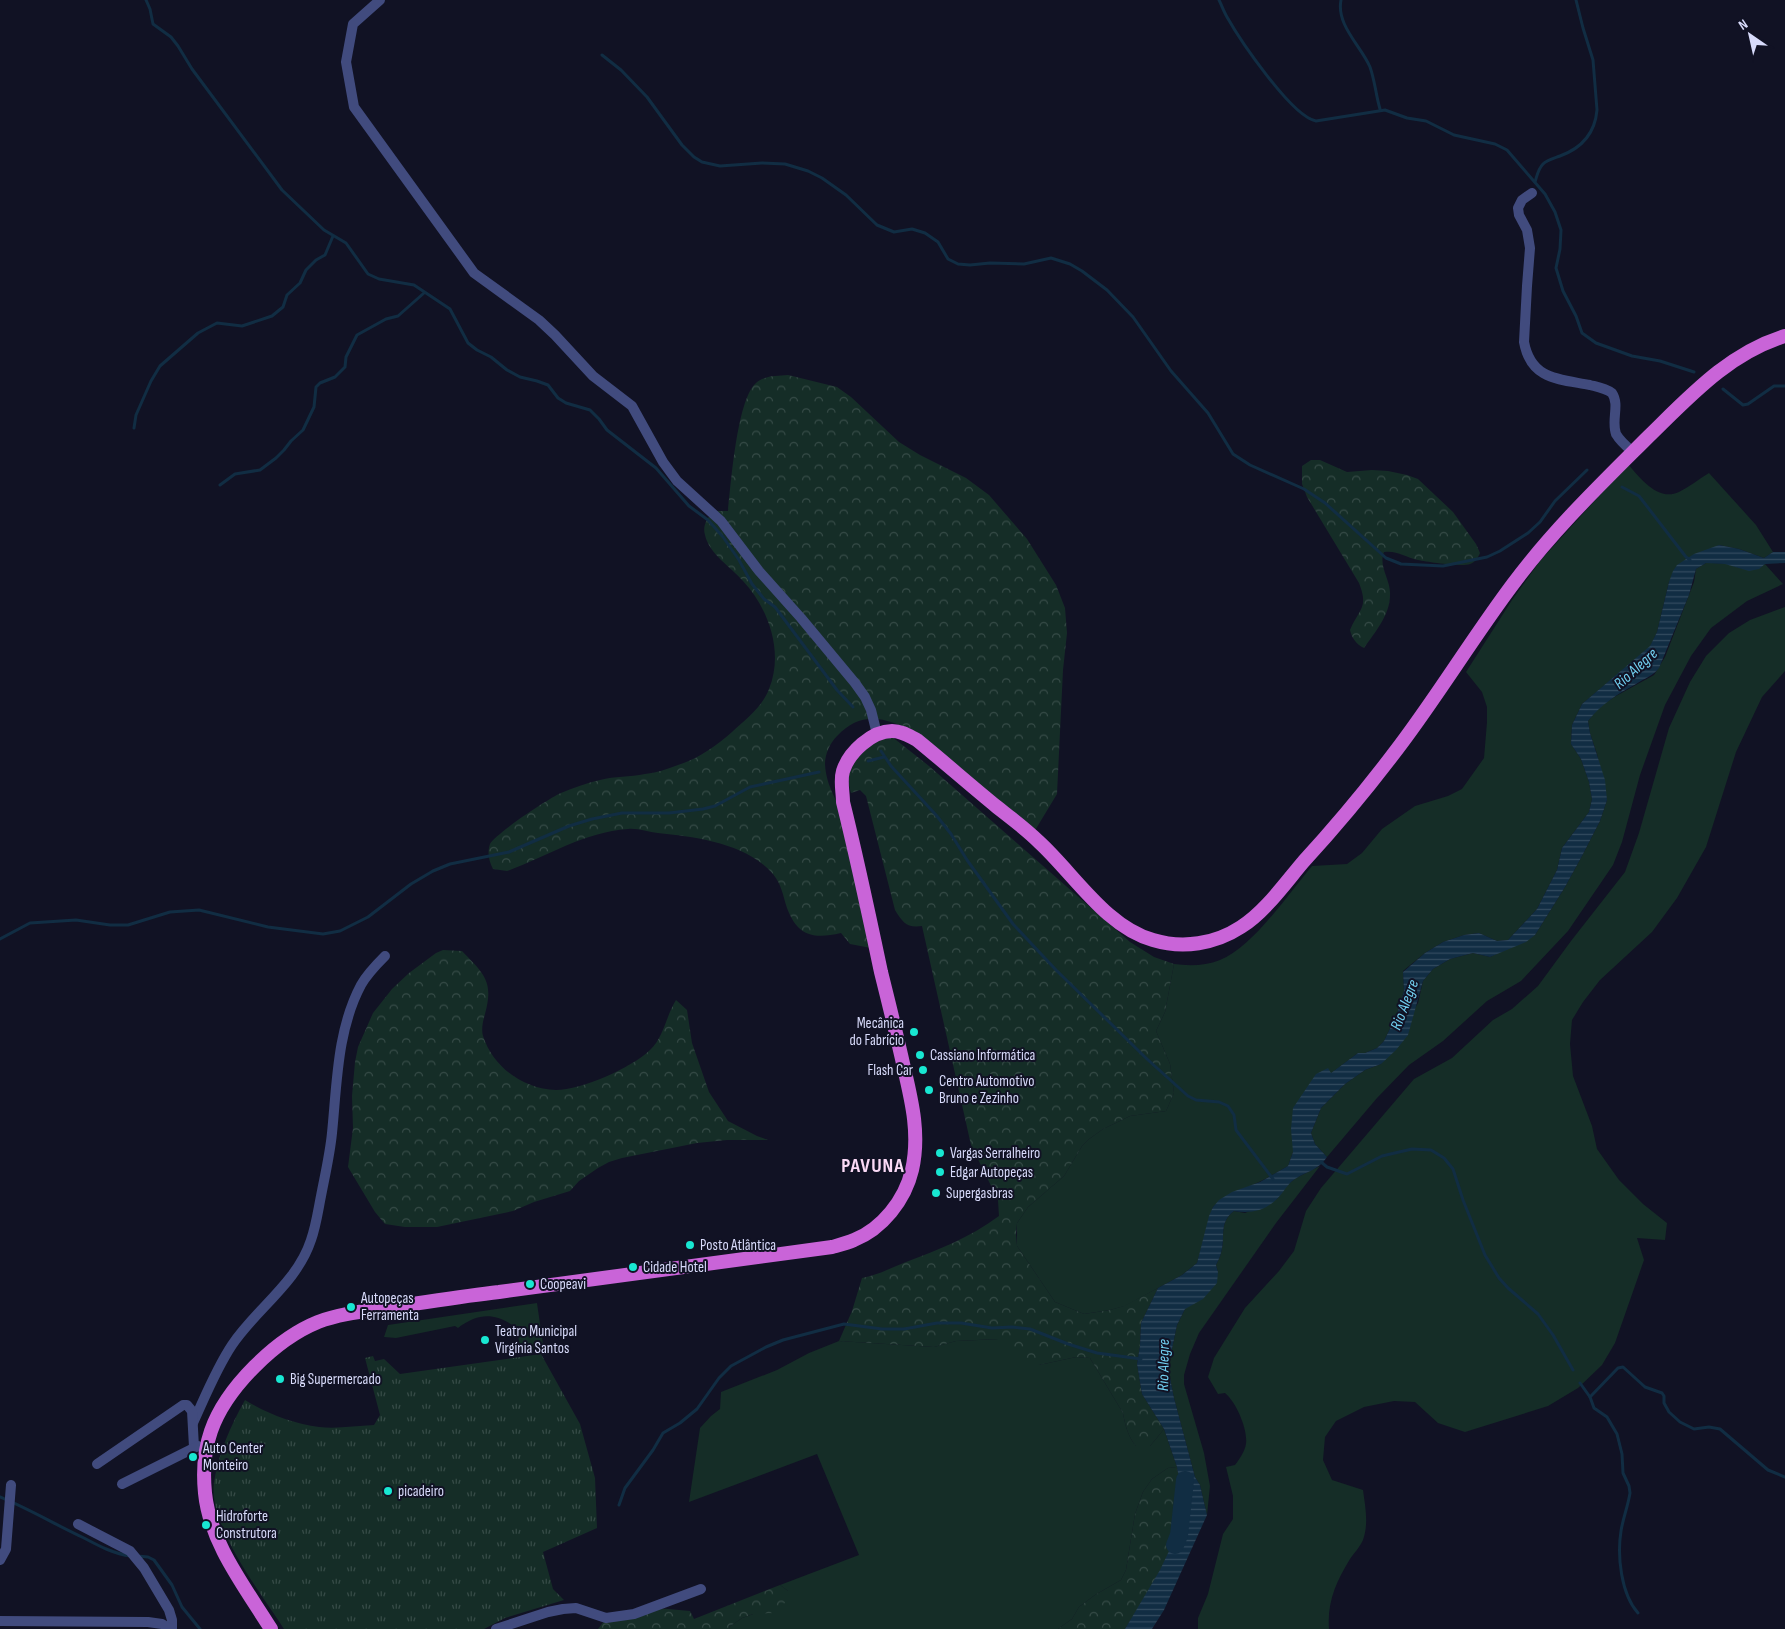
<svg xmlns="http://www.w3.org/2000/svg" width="1785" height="1629" font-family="'Sofia Sans Condensed',sans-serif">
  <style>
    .grass { fill: #152d27 }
    .forest { fill: url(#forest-crowns) }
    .park { fill: url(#park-tufts) }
    .water { fill: url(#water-rules) }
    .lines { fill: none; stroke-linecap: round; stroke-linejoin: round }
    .stream { stroke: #112d43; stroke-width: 3 }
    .river { stroke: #112d43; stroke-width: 18 }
    .minor { stroke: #414b7e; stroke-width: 10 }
    .trunk { stroke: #c964d8; stroke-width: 14 }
    .poi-dot { fill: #18e7d2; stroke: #111224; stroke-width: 2 }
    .labels { text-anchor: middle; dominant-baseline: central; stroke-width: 4; stroke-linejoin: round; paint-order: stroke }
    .poi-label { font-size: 15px; fill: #d8dbfb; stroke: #111224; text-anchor: start }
    .water-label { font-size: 16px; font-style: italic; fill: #71cff0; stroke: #111224 }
    .district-label { font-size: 20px; font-weight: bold; letter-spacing: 1px; fill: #fbdaf6; stroke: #111224 }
  </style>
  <defs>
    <pattern id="forest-crowns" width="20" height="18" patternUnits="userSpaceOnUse" patternTransform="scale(1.25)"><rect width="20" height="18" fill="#152d27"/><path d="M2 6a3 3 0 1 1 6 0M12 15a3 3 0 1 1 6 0" fill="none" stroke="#364b47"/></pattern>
    <pattern id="park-tufts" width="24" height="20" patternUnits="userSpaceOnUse" patternTransform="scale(1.25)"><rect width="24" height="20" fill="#152d27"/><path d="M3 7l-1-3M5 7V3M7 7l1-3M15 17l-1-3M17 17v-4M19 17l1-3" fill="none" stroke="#364b47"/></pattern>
    <pattern id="water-rules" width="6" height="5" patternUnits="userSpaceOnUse" patternTransform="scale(1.25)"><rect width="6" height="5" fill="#112d43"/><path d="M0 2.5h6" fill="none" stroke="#334b5f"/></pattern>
  </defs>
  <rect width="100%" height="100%" fill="#111224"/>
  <g class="grass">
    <path d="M 1628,464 C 1640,478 1658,502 1679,492 C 1689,487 1699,479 1709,473 L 1756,525 L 1773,552 L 1764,558 L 1739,549 L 1719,545 L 1669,582 L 1657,632 L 1650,647 L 1582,704 L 1572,725 L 1571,744 L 1581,759 L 1589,782 L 1592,799 L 1589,812 L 1562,848 L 1557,870 L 1537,909 L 1508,940 L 1497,941 L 1479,933 L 1464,935 L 1443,942 L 1425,953 L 1403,971 L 1404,991 L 1397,1014 L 1384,1041 L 1377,1048 L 1365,1053 L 1358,1053 L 1330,1074 L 1293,1152 L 1288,1166 C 1278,1172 1269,1177 1259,1182 C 1243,1190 1226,1193 1213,1207 L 1197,1263 L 1182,1275 L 1125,1306 L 1110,1310 L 1084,1314 L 1055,1302 L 1017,1246 L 1017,1223 L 1028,1207 L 1064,1176 L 1082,1146 L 1089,1139 L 1103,1129 L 1130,1116 L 1166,1111 L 1174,1093 L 1170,1064 L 1156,1031 L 1165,1012 L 1174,964 C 1189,966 1205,966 1220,960 C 1252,948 1289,893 1312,866 L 1347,864 L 1362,853 L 1382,829 L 1415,806 L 1448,796 L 1462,789 L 1484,758 L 1487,722 L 1487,707 L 1482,692 L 1466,672 L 1512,600 L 1540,561 Z"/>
    <path d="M 1706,563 C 1713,563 1720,563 1727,564 C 1741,568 1752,574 1765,564 L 1783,584 L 1747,601 L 1711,628 L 1691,656 L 1665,705 L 1640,775 L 1622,842 L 1613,865 L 1568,931 L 1521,981 L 1487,1001 L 1443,1041 L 1409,1065 L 1377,1098 L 1327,1157 L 1315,1144 L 1311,1133 L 1321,1108 L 1345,1084 L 1365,1070 L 1381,1064 L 1418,1003 L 1423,981 L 1433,969 L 1450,959 L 1473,953 L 1490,957 L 1535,935 L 1565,887 L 1582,856 L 1600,821 L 1607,800 L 1597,754 L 1590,733 L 1588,721 L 1598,708 L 1616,696 L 1654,675 L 1665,657 L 1694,582 L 1696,569 Z"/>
    <path d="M 1785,607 L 1785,671 L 1762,697 L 1736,752 L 1706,847 L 1677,898 L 1652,932 L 1600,980 L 1583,1002 L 1572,1020 L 1570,1044 L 1573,1076 L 1592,1126 L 1597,1149 L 1619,1180 L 1643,1204 L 1667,1223 L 1665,1240 L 1637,1238 L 1644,1260 L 1615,1343 L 1602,1365 L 1578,1388 L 1548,1406 L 1465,1432 L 1438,1423 L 1415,1402 L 1394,1401 L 1364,1407 L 1336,1421 L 1325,1437 L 1323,1460 L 1332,1480 L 1363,1490 C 1365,1506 1369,1523 1363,1540 C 1360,1547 1354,1553 1350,1559 C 1336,1582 1327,1602 1329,1629 L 1198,1629 L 1198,1618 L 1208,1594 L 1223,1534 L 1233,1519 L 1233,1496 L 1226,1467 L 1235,1465 C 1239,1460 1245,1451 1246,1444 C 1248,1429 1236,1402 1225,1393 L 1218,1394 L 1208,1377 L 1214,1358 L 1245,1308 L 1279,1271 L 1294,1251 L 1306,1211 L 1321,1188 L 1414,1079 L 1452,1058 L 1493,1020 L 1512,1009 L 1538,986 L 1571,941 L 1625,872 L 1639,833 L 1669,728 L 1690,682 L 1706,656 L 1729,633 L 1750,620 Z"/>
    <path d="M 1320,1166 L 1276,1223 L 1199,1333 L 1190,1354 L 1184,1375 L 1184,1384 L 1204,1453 L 1210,1486 L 1207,1515 L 1200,1485 L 1195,1477 L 1174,1398 L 1168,1368 L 1177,1325 L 1185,1309 L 1218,1272 L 1216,1265 C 1218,1261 1220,1257 1221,1253 C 1226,1237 1218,1223 1234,1211 L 1245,1213 L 1277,1199 L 1286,1186 L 1296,1178 Z"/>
    <path d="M 537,1303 L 544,1351 L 521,1355 L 517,1328 C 495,1313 480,1312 458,1328 L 455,1326 L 396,1338 L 384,1337 L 388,1325 Z"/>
    <path d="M 999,1339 L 1039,1365 L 1076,1357 L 1090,1358 L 1123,1413 C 1125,1424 1128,1437 1136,1446 L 1150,1446 L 1164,1429 L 1177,1467 L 1168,1468 L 1152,1479 L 1143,1492 L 1135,1514 L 1126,1570 L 1121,1580 L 1095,1595 L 1079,1607 L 1072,1619 L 1058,1629 L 730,1629 L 729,1627 L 742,1618 L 753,1614 L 788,1591 L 780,1585 L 859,1555 L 817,1454 L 689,1502 L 700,1428 L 711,1416 L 720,1409 L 721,1392 L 777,1370 L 809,1353 L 839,1341 L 934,1347 L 956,1341 Z"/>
  </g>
  <g class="forest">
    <path d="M 788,375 L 837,387 L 851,397 L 899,442 L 920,455 L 966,478 L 989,495 L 1027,539 L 1056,585 L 1065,608 L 1067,633 L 1063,670 L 1057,794 L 1034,832 L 902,726 C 876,715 857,715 837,736 C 830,743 825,754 825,764 C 826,787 838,801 845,821 C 849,834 850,849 853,862 C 859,891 865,920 871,948 L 850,944 L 841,933 C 814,939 798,937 787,908 C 783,896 782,885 773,874 C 746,843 696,837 658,833 C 648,832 638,828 628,829 C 584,832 548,856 507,871 L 493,869 C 489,861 487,853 490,844 C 495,834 549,798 561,793 C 573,788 587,783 600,780 C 615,776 630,777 645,774 C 656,773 667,769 678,765 C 698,759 716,746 732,732 C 745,720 763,706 769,689 C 784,652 769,609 743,581 C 731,567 709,554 705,535 C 702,525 708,518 713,511 L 728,511 C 731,483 737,402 755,384 C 764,375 777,376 788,375 Z"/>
    <path d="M 1311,460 L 1320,460 L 1347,472 L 1372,470 L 1388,471 L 1407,475 L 1418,479 L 1453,512 L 1476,544 L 1480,553 C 1478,558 1475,562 1470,564 C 1461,567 1428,562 1418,560 C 1405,557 1397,550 1384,552 C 1378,567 1391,580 1390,595 C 1390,615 1375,632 1364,648 C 1356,644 1352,638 1350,630 C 1359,609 1369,608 1359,583 L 1307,497 L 1302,484 L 1302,466 Z"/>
    <path d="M 891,736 L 929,766 L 1130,942 L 1154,957 L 1174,964 L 1165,1012 L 1156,1031 L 1170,1064 L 1174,1093 L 1166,1111 L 1130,1116 L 1103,1129 L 1089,1139 L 1082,1146 L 1064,1176 L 1028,1207 L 1017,1223 L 1016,1234 L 1017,1246 L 1055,1302 L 1084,1314 L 1110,1310 L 1124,1306 L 1158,1288 L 1141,1323 L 1140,1346 L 1137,1364 L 1142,1394 L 1164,1429 L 1150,1446 L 1136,1446 C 1128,1437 1125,1424 1123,1413 L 1090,1358 L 1076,1357 L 1039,1365 L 1023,1364 L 998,1339 L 956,1341 L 934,1347 L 839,1341 L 852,1311 L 862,1278 C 878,1275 891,1268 906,1262 C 940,1249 969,1238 999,1216 L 998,1200 L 971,1145 L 922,926 C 907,928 903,923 895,910 L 866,796 L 860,790 L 851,793 L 846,774 L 855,749 Z"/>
    <path d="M 443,950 L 462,951 C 484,974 494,981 485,1014 C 483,1021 481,1029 483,1036 C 493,1067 523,1089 556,1090 C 582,1090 631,1068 650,1050 C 664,1037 666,1016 676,1000 L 687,1010 L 692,1043 L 709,1092 L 728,1121 L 757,1136 L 768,1140 L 727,1140 L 697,1143 L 622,1158 L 609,1162 L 598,1168 L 579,1181 L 570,1191 L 534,1202 L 513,1211 L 437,1227 L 405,1227 L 385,1224 L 375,1212 L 348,1167 L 353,1128 L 352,1096 L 355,1062 L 358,1047 L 373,1013 L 392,989 L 409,973 L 436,953 Z"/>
    <path d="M 1177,1467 C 1179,1480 1184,1495 1184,1508 C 1182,1540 1143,1601 1125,1629 L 1058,1629 L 1072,1619 L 1079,1607 L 1095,1595 L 1121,1580 L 1126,1570 L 1135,1514 L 1143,1492 L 1152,1479 L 1168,1468 Z"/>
    <path d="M 780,1585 L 788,1591 L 789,1599 L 774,1613 L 753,1614 L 742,1618 L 729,1627 L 730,1629 L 598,1629 L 604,1621 L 646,1607 L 690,1611 L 694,1619 Z"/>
  </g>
  <path class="park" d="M 541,1354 L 580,1424 L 595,1478 L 597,1528 L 543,1552 L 553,1589 L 564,1600 L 505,1618 L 484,1629 L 284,1629 C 261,1593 208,1526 214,1482 C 219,1452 230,1427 245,1400 C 266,1413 294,1424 319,1427 C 336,1429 356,1426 374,1425 L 380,1415 L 365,1358 L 373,1356 L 375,1361 L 384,1359 L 400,1374 Z"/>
  <path class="water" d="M 1719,545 L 1739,549 L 1764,558 L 1773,552 L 1785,552 L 1785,563 L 1765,564 L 1759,569 L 1749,571 L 1725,564 L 1706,563 L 1696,569 L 1689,595 L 1659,668 C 1653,676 1645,678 1636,684 C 1618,694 1601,704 1588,721 L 1590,733 L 1605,780 L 1607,800 L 1600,821 L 1582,856 L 1565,887 L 1535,935 L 1526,942 L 1490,957 L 1473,953 L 1450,959 L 1433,969 L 1423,981 L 1408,1035 L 1396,1050 L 1381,1064 L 1365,1070 L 1345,1084 L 1321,1108 L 1311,1133 L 1315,1144 L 1327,1157 C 1319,1170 1307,1171 1295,1179 C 1287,1184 1284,1192 1277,1199 C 1265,1211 1250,1214 1234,1211 C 1218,1223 1226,1237 1221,1253 C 1220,1257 1218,1261 1216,1265 L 1218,1272 L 1217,1283 L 1203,1299 L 1185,1309 L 1177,1325 L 1168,1368 L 1174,1398 L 1195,1477 L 1200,1485 L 1207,1515 L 1164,1610 L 1152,1629 L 1125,1629 L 1160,1570 L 1178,1532 L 1184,1508 L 1177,1467 L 1164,1429 L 1142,1394 L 1137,1364 L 1140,1346 L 1141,1323 L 1158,1288 L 1182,1275 L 1197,1263 L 1209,1216 L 1213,1207 L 1219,1200 L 1232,1192 L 1260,1182 L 1288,1166 L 1293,1152 L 1291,1129 L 1293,1108 L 1316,1074 L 1328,1068 L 1331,1073 L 1358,1053 L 1365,1053 L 1377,1048 L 1384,1041 L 1397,1014 L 1404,991 L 1403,972 L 1425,953 L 1443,942 L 1464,935 L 1479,933 L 1497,941 L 1508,940 L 1537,909 L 1557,870 L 1562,848 L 1589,812 L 1592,799 L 1589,782 L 1581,759 L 1571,744 L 1572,725 L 1582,704 L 1650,646 L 1657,632 L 1669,582 L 1673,571 L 1677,565 L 1694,554 Z"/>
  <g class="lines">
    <g class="stream">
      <path d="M 146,0 L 150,9 L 153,24 L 171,37 L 178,46 L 192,69 L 282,190 L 324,230 L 346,243 L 368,274 L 379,279 L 414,285 L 450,309 L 468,343 L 477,350 L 491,357 L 507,370 L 520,377 L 537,381 L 548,385 L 558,398 L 566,403 L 590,410 L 599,419 L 607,430 L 656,468 L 689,506 L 708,520 L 723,537 L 739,560 L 752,584 L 764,599 L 775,607 L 837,690 L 853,707"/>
      <path d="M 1219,0 C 1222,6 1224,12 1227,17 C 1240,40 1292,117 1316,121 L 1385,110 L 1407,118 L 1426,121 L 1454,135 L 1495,144 L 1507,150 L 1545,194 L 1555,212 L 1561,230 L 1560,249 L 1556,268 L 1563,291 L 1576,316 L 1582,333 L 1596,343 L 1632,356 L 1660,361 L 1694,372"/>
      <path d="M 1341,0 C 1336,25 1361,46 1370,67 C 1375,81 1376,96 1380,109"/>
      <path d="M 602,55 L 621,70 L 647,97 L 682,145 L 694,157 L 702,162 L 720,166 L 762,163 L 785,164 L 808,171 L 822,178 L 846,195 L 877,225 L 894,232 L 912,229 L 925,233 L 938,242 L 948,259 L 958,264 L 970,265 L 990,263 L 1024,264 L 1051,258 L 1070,264 L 1082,271 L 1107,290 L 1133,317 L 1171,371 L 1208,413 L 1233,454 L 1250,465 L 1304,489 L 1325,503 L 1386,558 L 1401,564 L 1443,566 L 1487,557 L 1500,551 L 1528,533 L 1540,522 L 1555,501 L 1587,470"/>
      <path d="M 1535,182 C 1537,176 1538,169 1543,164 C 1547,160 1555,158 1560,156 C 1582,148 1595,133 1597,110 L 1593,60 L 1583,28 L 1576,0"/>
      <path d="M 1723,389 L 1743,405 L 1748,404 L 1774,386 L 1785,386"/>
      <path d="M 134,428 L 136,415 L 151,381 L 160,366 L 198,333 L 217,323 L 242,326 L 272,316 L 283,307 L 287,295 L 300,283 L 306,270 L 316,260 L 325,255 L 333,236"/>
      <path d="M 220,485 L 235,474 L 260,470 L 276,458 L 284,450 L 291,441 L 303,430 L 314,407 L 316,387 L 320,383 L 335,377 L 345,367 L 346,357 L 357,335 L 386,319 L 398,316 L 424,293"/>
      <path d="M 1622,487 L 1639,496 L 1686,557 L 1690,560"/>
      <path d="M 881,751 L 891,766 L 936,815 L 951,834 L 967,860 L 1013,924 L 1056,970 L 1147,1059 L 1188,1096 L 1196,1100 L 1219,1102 L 1228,1106 L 1234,1115 L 1236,1130 L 1273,1179"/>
      <path d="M 868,761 L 884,757"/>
      <path d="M 0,939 L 30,923 L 76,920 L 110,925 L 128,925 L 170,912 L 199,910 L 268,927 L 323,934 L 340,931 L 368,917 L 411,884 L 433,871 L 450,864 L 509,852 L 569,826 L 592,819 L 622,813 L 669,813 L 703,809 L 715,806 L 750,787 L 819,772"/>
      <path d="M 1321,1162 L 1327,1167 L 1347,1174 L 1382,1156 L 1412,1149 L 1431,1150 L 1444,1158 L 1453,1169 L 1463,1200 L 1485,1255 L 1499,1278 L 1508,1288 L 1538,1314 L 1553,1335 L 1573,1370"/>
      <path d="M 1580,1383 L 1590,1397 L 1594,1408 L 1607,1417 L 1617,1434 L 1622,1454 L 1623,1473 L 1629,1486 L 1630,1493 C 1628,1506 1623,1518 1621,1531 C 1617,1556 1621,1594 1638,1613"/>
      <path d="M 1590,1397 L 1618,1368 L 1623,1367 L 1645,1387 L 1662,1393 L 1664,1396 L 1664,1403 L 1669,1412 L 1680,1422 L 1694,1429 L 1709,1427 L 1720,1429 L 1768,1470 L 1785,1477"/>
      <path d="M 0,1497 C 29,1509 56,1525 84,1538 C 99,1546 114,1554 131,1556"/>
      <path d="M 619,1505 L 625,1488 L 653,1450 L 663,1433 L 680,1423 L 697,1409 L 719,1378 L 731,1366 L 766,1347 L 783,1340 L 844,1324 L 882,1329 L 904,1329 L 937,1323 L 961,1323 L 992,1328 L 1012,1327 L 1030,1329 L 1068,1344 L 1097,1353 L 1141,1359"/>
      <path d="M 137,1556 L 148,1557 L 154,1560 L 172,1585 L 182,1607 L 200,1629"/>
    </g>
    <path class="river" d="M 1175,1545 L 1179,1535 L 1185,1480"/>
    <g class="minor">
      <path d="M 380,0 L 353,24 L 346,62 L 354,107 L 474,273 L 539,320 L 555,335 L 593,376 L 632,406 L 663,462 L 677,481 L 721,521 L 759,571 L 801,618 L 855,683 L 865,697 L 871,710 L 877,734"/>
      <path d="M 1532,193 L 1522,200 L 1518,208 L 1519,215 L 1527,230 L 1530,248 L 1527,286 L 1524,342 C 1531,380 1559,379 1590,385 C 1598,387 1605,388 1612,393 C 1620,405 1611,420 1616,434 C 1620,441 1627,447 1633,452"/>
      <path d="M 193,1423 C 205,1397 216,1369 232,1345 C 256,1309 297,1283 311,1240 C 316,1226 318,1211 321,1196 C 325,1175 330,1154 332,1133 C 337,1084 337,1030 361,985 C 367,974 376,965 385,956"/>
      <path d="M 97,1464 L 183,1405 L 187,1405 L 192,1411 L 194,1447"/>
      <path d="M 122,1484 L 198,1446"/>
      <path d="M 78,1524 L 130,1551 L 144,1568 L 169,1610 L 172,1620 L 172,1629"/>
      <path d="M 0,1560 L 6,1549 L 11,1485"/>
      <path d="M 0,1621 L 148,1622 L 162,1624 L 170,1629"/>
      <path d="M 496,1629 L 548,1612 L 563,1609 L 576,1608 L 606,1618 L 634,1614 L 701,1589"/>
    </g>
    <path class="trunk" d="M 271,1629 C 245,1587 210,1543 205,1493 C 203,1473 204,1451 211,1431 C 226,1388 276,1339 318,1322 C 342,1313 368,1311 393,1307 C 428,1302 463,1296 499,1292 C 610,1277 721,1262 832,1247 C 839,1245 847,1243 854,1240 C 882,1229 905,1200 912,1170 C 920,1135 912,1102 904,1068 C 897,1036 889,1004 881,972 C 869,915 857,858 843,802 C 843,792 840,781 843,771 C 849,752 872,731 892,731 C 902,731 909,736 917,740 C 944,762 970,785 997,807 C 1011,818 1026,829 1039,842 C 1074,874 1106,927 1153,940 C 1183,949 1215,944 1241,927 C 1265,912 1286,882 1304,861 C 1338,824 1371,784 1401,744 C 1440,692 1474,636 1513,584 C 1553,530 1602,483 1649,436 C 1690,396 1729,353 1785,336"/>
  </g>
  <g class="poi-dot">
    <circle cx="914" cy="1032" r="5"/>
    <circle cx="920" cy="1055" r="5"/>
    <circle cx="923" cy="1070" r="5"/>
    <circle cx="929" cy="1090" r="5"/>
    <circle cx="940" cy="1153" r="5"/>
    <circle cx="940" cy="1172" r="5"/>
    <circle cx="936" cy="1193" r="5"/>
    <circle cx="690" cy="1245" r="5"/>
    <circle cx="633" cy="1267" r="5"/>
    <circle cx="530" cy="1284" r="5"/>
    <circle cx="351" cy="1307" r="5"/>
    <circle cx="485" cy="1340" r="5"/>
    <circle cx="280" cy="1379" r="5"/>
    <circle cx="193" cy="1457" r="5"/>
    <circle cx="388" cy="1491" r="5"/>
    <circle cx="206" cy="1525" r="5"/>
  </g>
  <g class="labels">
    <g class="poi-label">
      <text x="904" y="1023" text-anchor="end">Mecânica<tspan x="904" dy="17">do Fabrício</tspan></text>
      <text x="930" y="1055">Cassiano Informática</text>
      <text x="913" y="1070" text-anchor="end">Flash Car</text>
      <text x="939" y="1081">Centro Automotivo<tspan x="939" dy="17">Bruno e Zezinho</tspan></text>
      <text x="950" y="1153">Vargas Serralheiro</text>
      <text x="950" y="1172">Edgar Autopeças</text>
      <text x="946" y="1193">Supergasbras</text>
      <text x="700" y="1245">Posto Atlântica</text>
      <text x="643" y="1267">Cidade Hotel</text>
      <text x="540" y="1284">Coopeavi</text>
      <text x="361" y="1298">Autopeças<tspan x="361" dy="17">Ferramenta</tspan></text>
      <text x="495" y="1331">Teatro Municipal<tspan x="495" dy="17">Virgínia Santos</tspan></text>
      <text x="290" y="1379">Big Supermercado</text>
      <text x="203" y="1448">Auto Center<tspan x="203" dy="17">Monteiro</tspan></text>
      <text x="398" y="1491">picadeiro</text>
      <text x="216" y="1516">Hidroforte<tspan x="216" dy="17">Construtora</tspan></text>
    </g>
    <g class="water-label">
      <text transform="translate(1636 669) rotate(-42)">Rio Alegre</text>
      <text transform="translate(1405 1005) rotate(-69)">Rio Alegre</text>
      <text transform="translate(1164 1365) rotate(-89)">Rio Alegre</text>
    </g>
    <g class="district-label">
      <text x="873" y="1166">PAVUNA</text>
    </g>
  </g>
  <g transform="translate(1750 35) rotate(326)" stroke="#111224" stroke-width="4" paint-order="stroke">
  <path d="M0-4L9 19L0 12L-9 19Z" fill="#d8dbfb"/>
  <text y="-8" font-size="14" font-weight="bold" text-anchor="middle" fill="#d8dbfb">N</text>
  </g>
</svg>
